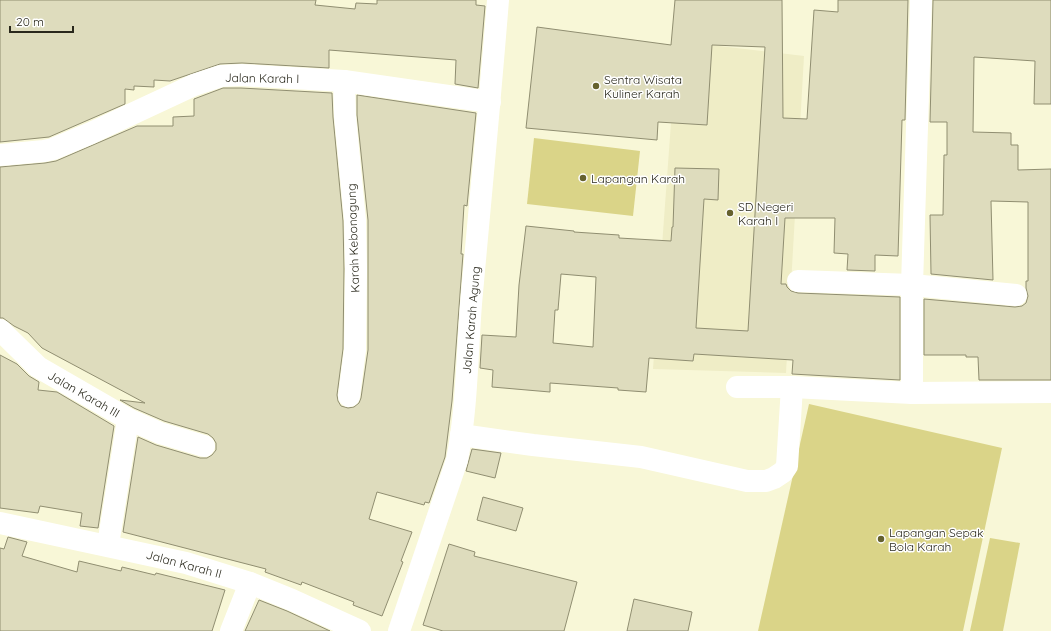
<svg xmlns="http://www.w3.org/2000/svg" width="1051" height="631" font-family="Quicksand,sans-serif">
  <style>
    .built { fill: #efedc6 }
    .green { fill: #dad488 }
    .building { fill: #dedcbd; stroke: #908e71; fill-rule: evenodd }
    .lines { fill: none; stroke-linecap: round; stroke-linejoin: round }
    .minor { stroke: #fff; stroke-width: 22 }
    .tertiary { stroke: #fff; stroke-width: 22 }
    .poi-dot { fill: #65612e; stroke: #fff; stroke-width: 1.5 }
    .labels { text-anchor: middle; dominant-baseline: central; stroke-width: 3; stroke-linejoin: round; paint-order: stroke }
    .street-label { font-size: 12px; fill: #29281c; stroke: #fff }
    .poi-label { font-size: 12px; fill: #29281c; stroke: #fff; text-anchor: start }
  </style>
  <rect width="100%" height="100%" fill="#f8f7d7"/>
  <path class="built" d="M 677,41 L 804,56 L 786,373 L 653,369 Z"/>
  <g class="green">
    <path d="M 534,138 L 640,151 L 633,216 L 527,204 Z"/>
    <path d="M 809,404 L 1002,448 L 963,631 L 758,631 Z"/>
    <path d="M 990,538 L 1020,543 L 1003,631 L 970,631 Z"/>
  </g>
  <g class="building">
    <path d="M 0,0 L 316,0 L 315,5 L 355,9 L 356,3 L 377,4 L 377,0 L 476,0 L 476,5 L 485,6 L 478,88 L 455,84 L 456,60 L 329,50 L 329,68 L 242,63 L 220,64 L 170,81 L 154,80 L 154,87 L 134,86 L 134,90 L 125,89 L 125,104 L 49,137 L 0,142 Z"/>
    <path d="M 675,0 L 782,0 L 783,118 L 807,119 L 814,10 L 838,12 L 838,0 L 908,0 L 905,120 L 902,120 L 898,256 L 875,255 L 875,271 L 847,270 L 848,254 L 834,253 L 835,218 L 785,218 L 781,284 L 786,284 L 787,287 L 791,291 L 798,293 L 900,297 L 900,380 L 792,374 L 793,360 L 694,354 L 693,361 L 649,358 L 646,392 L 618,390 L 618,388 L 550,383 L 550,392 L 492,387 L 493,370 L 480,368 L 482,335 L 516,337 L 519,285 L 526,226 L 574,231 L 574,232 L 619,235 L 619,238 L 671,241 L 672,227 L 673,227 L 675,168 L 719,169 L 718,200 L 704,199 L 696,328 L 748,331 L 765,47 L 712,45 L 707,125 L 658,122 L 657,140 L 526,128 L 537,27 L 671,45 ZM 561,274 L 596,277 L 593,347 L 553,343 L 555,310 L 558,310 Z"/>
    <path d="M 933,0 L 1051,0 L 1051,104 L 1034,104 L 1035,61 L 974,57 L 973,132 L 1011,133 L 1011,145 L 1018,145 L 1018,170 L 1051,169 L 1051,380 L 979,380 L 978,357 L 966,357 L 966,355 L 924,355 L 924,299 L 1015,307 L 1022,306 L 1026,303 L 1028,296 L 1026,288 L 1026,281 L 1028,281 L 1028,202 L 991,201 L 993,280 L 931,274 L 930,215 L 943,215 L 944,155 L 947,155 L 947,122 L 930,122 Z"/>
    <path d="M 223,88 L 241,88 L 332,93 L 333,117 L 343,221 L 344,269 L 343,349 L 337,395 L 338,401 L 341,406 L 348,408 L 354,407 L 359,403 L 361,398 L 368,350 L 368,220 L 357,115 L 357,95 L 476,113 L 467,206 L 464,205 L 461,254 L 463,254 L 452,401 L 445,457 L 429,503 L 425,502 L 424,505 L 377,492 L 369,519 L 412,532 L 401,561 L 403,562 L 382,616 L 353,605 L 354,602 L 302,582 L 301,585 L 265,572 L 266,569 L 123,532 L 138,437 L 156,445 L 200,458 L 207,458 L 212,455 L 216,450 L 216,443 L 213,438 L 208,434 L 164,421 L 134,408 L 120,400 L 145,403 L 42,348 L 28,333 L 14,326 L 3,318 L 0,318 L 0,167 L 45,163 L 56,161 L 137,126 L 173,126 L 173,117 L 194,116 L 194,99 Z"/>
    <path d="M 0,355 L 17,364 L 29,376 L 39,382 L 38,390 L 57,392 L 114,426 L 98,528 L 80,526 L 82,513 L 40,506 L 38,513 L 0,508 Z"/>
    <path d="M 472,449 L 501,453 L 495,478 L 466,471 Z"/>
    <path d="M 483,497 L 523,508 L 516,531 L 477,520 Z"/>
    <path d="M 8,537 L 27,542 L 22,556 L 77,572 L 79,561 L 121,571 L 122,567 L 155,575 L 156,573 L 225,590 L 212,631 L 0,631 L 0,548 L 4,549 Z"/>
    <path d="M 449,544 L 475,552 L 474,556 L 577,582 L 564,631 L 443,631 L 423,625 Z"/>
    <path d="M 634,599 L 692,612 L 688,631 L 627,631 Z"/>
    <path d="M 259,600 L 287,611 L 330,631 L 245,631 Z"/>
  </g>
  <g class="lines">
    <g class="minor">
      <path d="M 344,81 L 345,116 L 355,220 L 356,269 L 355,350 L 349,396"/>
      <path d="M 0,155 L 44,151 L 53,149 L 91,133 L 194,85 L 221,76 L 241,75 L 344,81 L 490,102"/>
      <path d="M 798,281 L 912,285 L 1016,295"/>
      <path d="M 0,330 L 38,367 L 128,419 L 160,433 L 204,446"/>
      <path d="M 737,387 L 792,387 L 912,393 L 1051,392"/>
      <path d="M 912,393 L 912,285 L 921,0"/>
      <path d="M 461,435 L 533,445 L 641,457 L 747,481 L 766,481 L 774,478 L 783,472 L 787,466 L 792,387"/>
      <path d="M 0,523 L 186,563 L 250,583 L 292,600 L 360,631"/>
      <path d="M 108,545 L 128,419"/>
      <path d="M 231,631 L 250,583"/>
    </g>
    <path class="tertiary" d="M 399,631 L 457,460 C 467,409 467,356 471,304 C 480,203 490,101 498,0"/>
  </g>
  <g class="poi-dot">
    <circle cx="596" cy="86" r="4"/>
    <circle cx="583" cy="178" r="4"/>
    <circle cx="730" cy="213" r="4"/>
    <circle cx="881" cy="539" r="4"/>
  </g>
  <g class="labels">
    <g class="street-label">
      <text transform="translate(262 78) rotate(1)">Jalan Karah I</text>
      <text transform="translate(353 238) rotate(-92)">Karah Kebonagung</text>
      <text transform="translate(471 320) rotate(-85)">Jalan Karah Agung</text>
      <text transform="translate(84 394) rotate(30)">Jalan Karah III</text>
      <text transform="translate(184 564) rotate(15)">Jalan Karah II</text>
    </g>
    <g class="poi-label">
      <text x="604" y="79">Sentra Wisata<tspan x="604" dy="14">Kuliner Karah</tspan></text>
      <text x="591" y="178">Lapangan Karah</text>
      <text x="738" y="206">SD Negeri<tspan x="738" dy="14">Karah I</tspan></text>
      <text x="889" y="532">Lapangan Sepak<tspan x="889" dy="14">Bola Karah</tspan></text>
    </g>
  </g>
  <path d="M10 26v6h63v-6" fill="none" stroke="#29281c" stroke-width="2"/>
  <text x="16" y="26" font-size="12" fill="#29281c" stroke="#ffffff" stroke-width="3" paint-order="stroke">20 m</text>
</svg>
